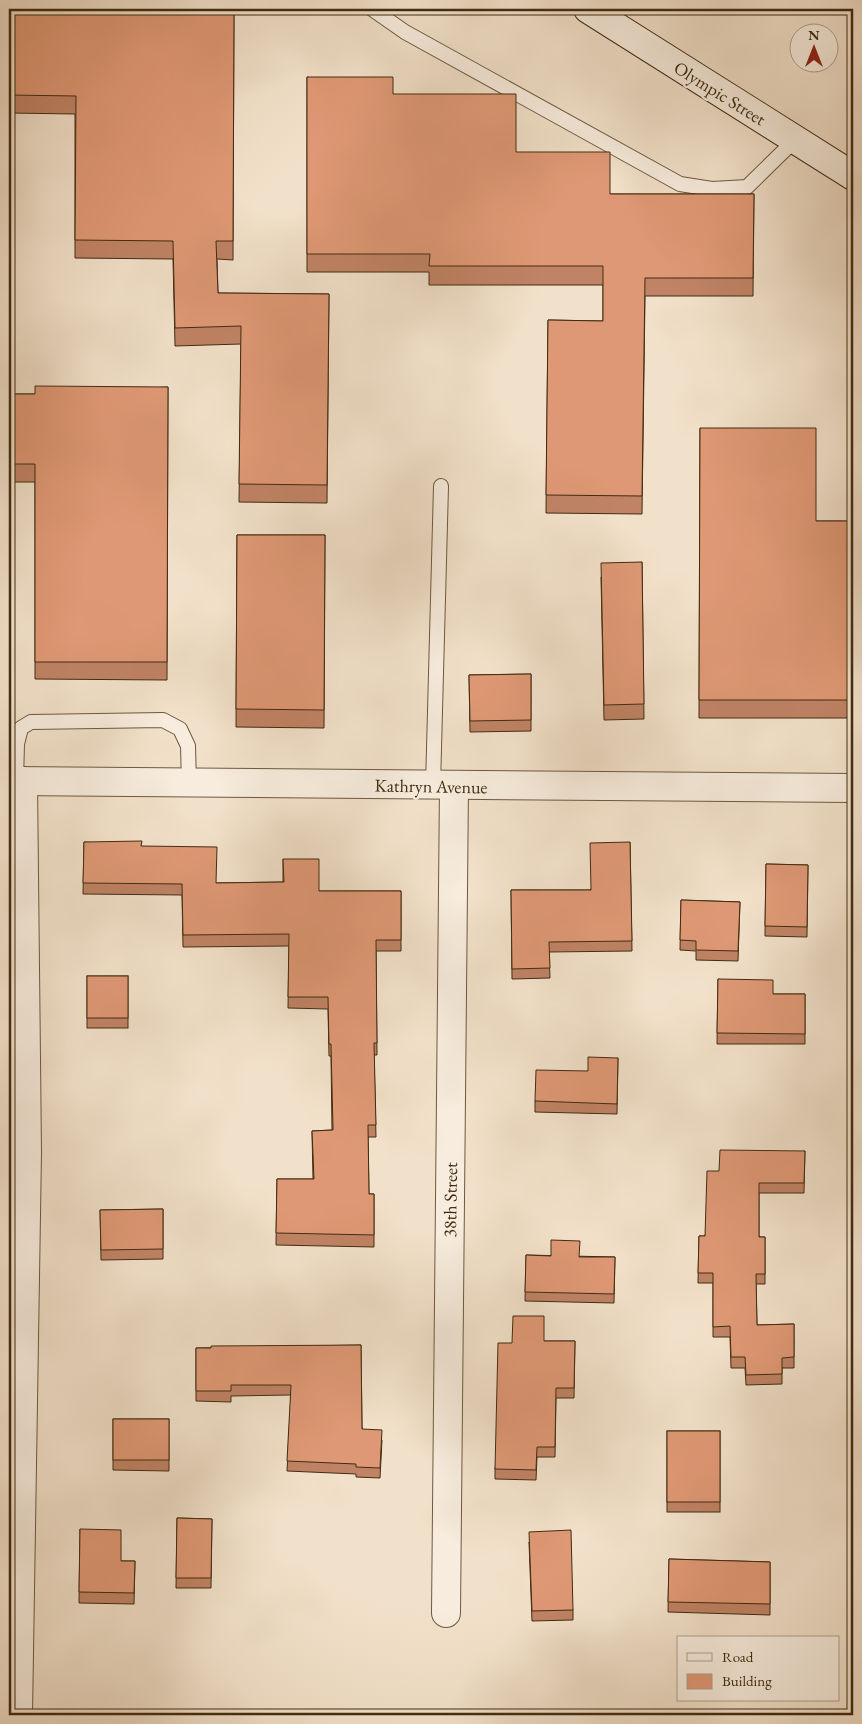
<svg xmlns="http://www.w3.org/2000/svg" width="862" height="1724" font-family="'EB Garamond',serif">
  <style>
    .lines { fill: none; stroke-linecap: round; stroke-linejoin: round }
    .service-casing { stroke: #6d593f; stroke-width: 16 }
    .minor-casing { stroke: #6d593f; stroke-width: 30 }
    .secondary-casing { stroke: #412c11; stroke-width: 30 }
    .service { stroke: #f7ecdd; stroke-width: 14 }
    .minor { stroke: #f7ecdd; stroke-width: 28 }
    .secondary { stroke: #f7ecdd; stroke-width: 28 }
    .wall { fill: #c08365; stroke: #412c11 }
    .building { fill: #df9875; stroke: #412c11 }
    .labels { text-anchor: middle; dominant-baseline: central; stroke-width: 5; stroke-linejoin: round; paint-order: stroke }
    .street-label { font-size: 18px; fill: #412c11; stroke: #f7ecdd }
  </style>
  <rect width="100%" height="100%" fill="#f2e1ca"/>
  <filter id="stains"><feTurbulence type="fractalNoise" baseFrequency=".004" numOctaves="4"/><feColorMatrix values="0 0 0 0 .2 0 0 0 0 .09 0 0 0 0 .02 0 0 0 .5 -.17"/></filter>
  <radialGradient id="worn" r=".72"><stop offset=".6" stop-color="#630" stop-opacity="0"/><stop offset="1" stop-color="#630" stop-opacity=".3"/></radialGradient>
  <g class="lines">
    <defs>
      <g id="service">
        <path d="M 372,9 L 405,32 L 680,184 L 712,189 L 747,187 L 795,140"/>
        <path d="M 16,781 L 17,744 L 21,728 L 31,722 L 163,720 L 180,729 L 188,746 L 189,783"/>
        <path d="M 433,786 L 441,486"/>
      </g>
      <g id="minor">
        <path d="M 9,781 L 853,788"/>
        <path d="M 446,1613 L 454,786"/>
        <path d="M 18,1715 L 27,1152 L 23,781"/>
      </g>
      <path id="secondary" d="M 588,9 L 853,176"/>
    </defs>
    <use href="#service" class="service-casing"/>
    <use href="#minor" class="minor-casing"/>
    <use href="#secondary" class="secondary-casing"/>
    <use href="#service" class="service"/>
    <use href="#minor" class="minor"/>
    <use href="#secondary" class="secondary"/>
  </g>
  <g class="wall">
    <path d="M 9,9 L 234,9 L 233,260 L 217,259 L 218,293 L 329,294 L 327,503 L 239,502 L 241,344 L 175,346 L 173,259 L 75,258 L 75,114 L 9,113 Z"/>
    <path d="M 307,77 L 393,94 L 516,152 L 610,194 L 754,194 L 753,296 L 645,296 L 642,514 L 546,513 L 548,320 L 603,321 L 603,285 L 429,285 L 429,272 L 307,272 Z"/>
    <path d="M 168,387 L 167,680 L 35,679 L 35,482 L 9,482 L 9,394 L 35,394 Z"/>
    <path d="M 700,428 L 816,521 L 853,521 L 853,718 L 699,718 Z"/>
    <path d="M 237,535 L 325,535 L 324,728 L 236,727 Z"/>
    <path d="M 642,562 L 644,719 L 604,720 L 601,577 Z"/>
    <path d="M 531,674 L 531,731 L 470,732 L 469,675 Z"/>
    <path d="M 84,842 L 141,846 L 216,883 L 283,882 L 283,859 L 319,891 L 401,891 L 401,951 L 376,951 L 377,1055 L 374,1055 L 376,1137 L 368,1137 L 369,1194 L 374,1194 L 374,1247 L 276,1245 L 277,1179 L 313,1179 L 312,1131 L 332,1130 L 331,1056 L 329,1056 L 328,1009 L 288,1008 L 289,946 L 183,947 L 182,895 L 83,894 Z"/>
    <path d="M 630,842 L 632,951 L 549,952 L 550,978 L 512,979 L 511,890 L 590,890 Z"/>
    <path d="M 766,864 L 808,865 L 807,937 L 765,936 Z"/>
    <path d="M 681,900 L 740,902 L 738,961 L 696,960 L 696,951 L 680,950 Z"/>
    <rect x="87" y="976" width="41" height="52"/>
    <path d="M 718,979 L 773,994 L 805,994 L 805,1044 L 717,1044 Z"/>
    <path d="M 618,1058 L 617,1114 L 535,1112 L 535,1101 L 588,1071 Z"/>
    <path d="M 805,1151 L 804,1193 L 759,1193 L 759,1237 L 765,1237 L 765,1284 L 756,1284 L 757,1325 L 794,1324 L 794,1368 L 782,1368 L 782,1384 L 746,1385 L 745,1368 L 731,1368 L 730,1337 L 713,1337 L 713,1283 L 698,1283 L 699,1236 L 705,1236 L 719,1171 Z"/>
    <path d="M 163,1209 L 163,1259 L 101,1260 L 100,1210 Z"/>
    <path d="M 526,1255 L 615,1257 L 614,1303 L 525,1301 Z"/>
    <path d="M 544,1341 L 575,1341 L 574,1398 L 556,1398 L 555,1457 L 537,1457 L 536,1480 L 495,1479 L 495,1469 L 512,1343 Z"/>
    <path d="M 361,1345 L 362,1429 L 382,1440 L 380,1478 L 356,1477 L 356,1474 L 287,1471 L 291,1395 L 231,1396 L 231,1402 L 196,1401 L 196,1348 Z"/>
    <path d="M 113,1419 L 169,1419 L 169,1471 L 113,1470 Z"/>
    <rect x="667" y="1431" width="53" height="81"/>
    <path d="M 177,1518 L 212,1519 L 211,1588 L 176,1588 Z"/>
    <path d="M 80,1529 L 121,1561 L 135,1561 L 134,1604 L 79,1603 Z"/>
    <path d="M 529,1542 L 573,1610 L 573,1620 L 532,1621 Z"/>
    <path d="M 669,1559 L 770,1562 L 770,1615 L 668,1612 Z"/>
  </g>
  <g class="building">
    <path d="M 9,9 L 234,9 L 233,241 L 216,241 L 218,293 L 329,294 L 327,485 L 239,484 L 241,326 L 175,328 L 173,241 L 75,240 L 76,96 L 9,95 Z"/>
    <path d="M 307,77 L 393,77 L 393,94 L 516,94 L 516,152 L 610,152 L 610,194 L 754,194 L 753,278 L 645,278 L 642,496 L 546,495 L 548,320 L 603,321 L 603,266 L 429,266 L 430,254 L 307,254 Z"/>
    <path d="M 35,386 L 168,387 L 167,662 L 35,662 L 35,464 L 9,464 L 9,394 L 35,394 Z"/>
    <path d="M 700,428 L 816,428 L 816,521 L 853,521 L 853,700 L 699,700 Z"/>
    <path d="M 237,535 L 325,535 L 324,710 L 236,709 Z"/>
    <path d="M 642,562 L 644,704 L 604,705 L 601,563 Z"/>
    <path d="M 531,674 L 531,720 L 470,721 L 469,675 Z"/>
    <path d="M 142,841 L 141,846 L 217,847 L 216,883 L 284,882 L 283,859 L 319,859 L 319,891 L 401,891 L 401,940 L 376,940 L 377,1043 L 374,1043 L 376,1125 L 368,1125 L 369,1194 L 374,1194 L 374,1235 L 276,1233 L 277,1179 L 314,1179 L 312,1131 L 333,1130 L 331,1044 L 329,1044 L 328,997 L 288,997 L 289,934 L 183,935 L 182,884 L 83,883 L 84,842 Z"/>
    <path d="M 630,842 L 632,941 L 549,942 L 550,968 L 512,969 L 511,890 L 591,890 L 590,843 Z"/>
    <path d="M 766,864 L 808,865 L 807,927 L 765,926 Z"/>
    <path d="M 681,900 L 740,902 L 738,951 L 696,950 L 696,941 L 680,940 Z"/>
    <rect x="87" y="976" width="41" height="42"/>
    <path d="M 718,979 L 773,980 L 773,994 L 805,994 L 805,1034 L 717,1033 Z"/>
    <path d="M 588,1057 L 618,1058 L 617,1104 L 535,1101 L 536,1070 L 588,1071 Z"/>
    <path d="M 720,1150 L 805,1151 L 804,1183 L 759,1183 L 759,1237 L 765,1237 L 765,1274 L 756,1274 L 757,1325 L 794,1324 L 794,1357 L 782,1358 L 782,1374 L 746,1375 L 745,1357 L 731,1357 L 730,1326 L 713,1327 L 713,1273 L 698,1273 L 699,1236 L 705,1236 L 707,1171 L 719,1171 Z"/>
    <path d="M 163,1209 L 163,1249 L 101,1250 L 100,1210 Z"/>
    <path d="M 551,1240 L 580,1241 L 579,1257 L 615,1257 L 614,1294 L 525,1292 L 526,1255 L 551,1256 Z"/>
    <path d="M 513,1316 L 544,1316 L 544,1341 L 575,1341 L 574,1388 L 556,1388 L 555,1447 L 537,1447 L 536,1470 L 495,1469 L 498,1343 L 512,1343 Z"/>
    <path d="M 361,1345 L 362,1429 L 382,1430 L 380,1468 L 356,1467 L 356,1464 L 287,1461 L 291,1385 L 231,1385 L 231,1391 L 196,1391 L 196,1348 L 211,1348 L 211,1346 Z"/>
    <rect x="113" y="1419" width="56" height="41"/>
    <rect x="667" y="1431" width="53" height="71"/>
    <path d="M 177,1518 L 212,1519 L 211,1578 L 176,1578 Z"/>
    <path d="M 80,1529 L 121,1530 L 121,1561 L 135,1561 L 134,1593 L 79,1592 Z"/>
    <path d="M 571,1530 L 573,1610 L 532,1611 L 529,1532 Z"/>
    <path d="M 669,1559 L 770,1562 L 770,1604 L 668,1602 Z"/>
  </g>
  <g class="labels">
    <g class="street-label">
      <text transform="translate(720 93) rotate(32)">Olympic Street</text>
      <text transform="translate(431 786) rotate(1)">Kathryn Avenue</text>
      <text transform="translate(450 1200) rotate(-89)">38th Street</text>
    </g>
  </g>
  <rect width="862" height="1724" fill="none" stroke="#f2e1ca" stroke-width="30"/>
  <rect x="10" y="10" width="842" height="1704" fill="none" stroke="#412c11" stroke-width="2.5"/>
  <rect x="15" y="15" width="832" height="1694" fill="none" stroke="#412c11"/>
  <rect x="677" y="1636" width="162" height="65" fill="#f7ecdd" stroke="#ae9f8b"/>
  <rect x="687" y="1653" width="25" height="8" fill="#f7ecdd" stroke="#ae9f8b"/>
  <text x="722" y="1662" font-size="15" fill="#412c11">Road</text>
  <rect x="687" y="1674" width="25" height="15" fill="#df9875" stroke="#ae9f8b"/>
  <text x="722" y="1686" font-size="15" fill="#412c11">Building</text>
  <g transform="translate(814 48)"><circle r="24" fill="#f7ecdd" stroke="#ae9f8b"/>
  <path d="M0-4L9 19L0 12L-9 19Z" fill="#8f2418"/>
  <text y="-8" font-size="14" font-weight="bold" text-anchor="middle" fill="#412c11">N</text>
  </g>
  <rect width="100%" height="100%" filter="url(#stains)"/>
  <rect width="100%" height="100%" fill="url(#worn)"/>
</svg>
